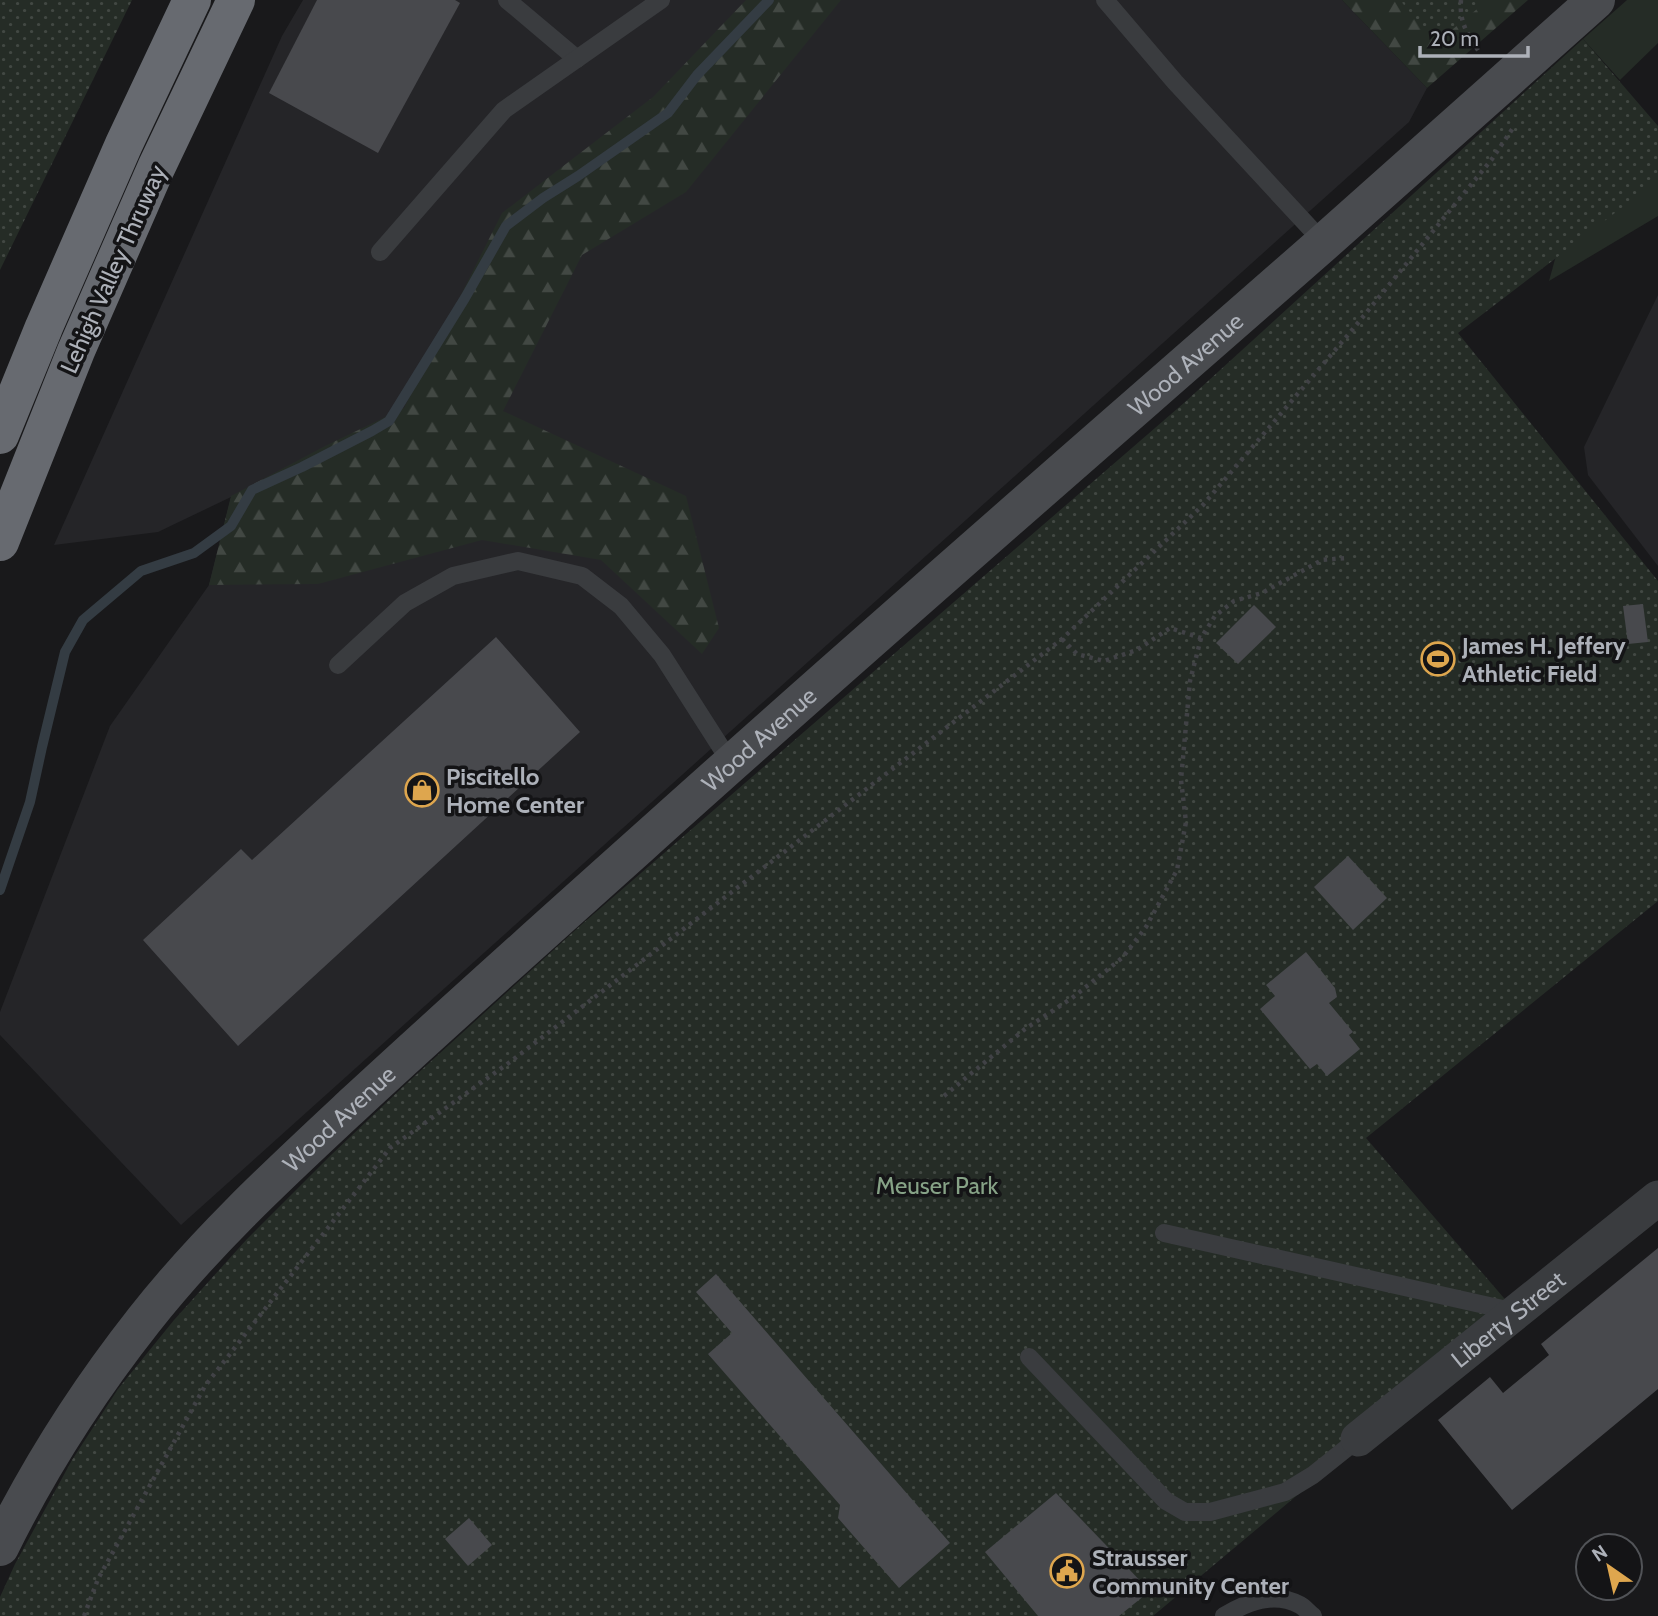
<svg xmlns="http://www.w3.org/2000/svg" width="1658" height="1616" font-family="Cabin,sans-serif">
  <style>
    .built { fill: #252528 }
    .green { fill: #252c26 }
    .forest { fill: url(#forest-firs) }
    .park { fill: url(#park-dots) }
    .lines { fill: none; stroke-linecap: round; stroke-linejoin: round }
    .stream { stroke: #343c43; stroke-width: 10 }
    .building { fill: #48494d }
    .path { stroke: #414246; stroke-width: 4.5; stroke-dasharray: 3.5 5; stroke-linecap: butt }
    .lane { stroke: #3a3c3f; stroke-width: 18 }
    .street { stroke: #3a3c3f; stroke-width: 35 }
    .secondary { stroke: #494b4f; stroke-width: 38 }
    .highway { stroke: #676a70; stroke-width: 38 }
    .labels { text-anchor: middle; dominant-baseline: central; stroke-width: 7; stroke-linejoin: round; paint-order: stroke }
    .street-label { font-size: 24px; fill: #adb1b9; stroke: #141416 }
    .poi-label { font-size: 24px; font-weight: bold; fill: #adb1b9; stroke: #141416; text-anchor: start }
    .park-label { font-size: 24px; fill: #86a286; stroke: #141416 }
  </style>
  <defs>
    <pattern id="forest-firs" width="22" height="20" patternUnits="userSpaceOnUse" patternTransform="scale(1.75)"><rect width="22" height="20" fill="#252c26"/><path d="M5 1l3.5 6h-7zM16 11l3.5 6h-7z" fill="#424843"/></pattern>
    <pattern id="park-dots" width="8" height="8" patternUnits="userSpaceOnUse" patternTransform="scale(1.75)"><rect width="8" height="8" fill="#252c26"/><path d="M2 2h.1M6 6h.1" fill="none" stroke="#424843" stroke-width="1.8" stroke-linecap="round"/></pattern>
  </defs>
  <rect width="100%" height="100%" fill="#19191b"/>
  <g class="built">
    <path d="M 303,0 L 1342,0 L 1427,88 L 1409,122 L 181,1225 L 0,1035 L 0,1012 L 110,726 L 209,585 L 231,497 L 158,532 L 54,545 L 282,36 Z"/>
    <path d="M 1658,295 L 1658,566 L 1588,475 L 1584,447 Z"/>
  </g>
  <g class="green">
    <path d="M 1627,0 L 1658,0 L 1658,43 L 1620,80 L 1583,39 Z"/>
    <path d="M 1658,149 L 1658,216 L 1549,281 L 1563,230 Z"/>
  </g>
  <g class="forest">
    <path d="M 746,0 L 841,0 L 686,192 L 582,255 L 503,411 L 686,496 L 719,628 L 702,654 L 601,560 L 482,540 L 318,584 L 209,585 L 231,496 L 325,446 L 404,408 L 502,213 L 653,97 Z"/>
    <path d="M 1342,0 L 1528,0 L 1427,88 Z"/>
  </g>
  <g class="park">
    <path d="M 0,0 L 132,0 L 0,270 Z"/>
    <path d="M 1400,0 L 1488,0 L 1435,44 Z"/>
    <path d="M 1583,39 L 1658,126 L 1658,180 L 1458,333 L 1658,581 L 1658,901 L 1366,1138 L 1516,1312 L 1153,1616 L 0,1616 L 0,1597 L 15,1564 L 72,1460 L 118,1389 L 174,1320 L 247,1239 L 331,1155 L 406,1084 L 581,925 L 1185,402 Z"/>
  </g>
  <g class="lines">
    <path class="stream" d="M 0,890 L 30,802 L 42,747 L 65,652 L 83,620 L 141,571 L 194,553 L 231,526 L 252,490 L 302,467 L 372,431 L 389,421 L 465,298 L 506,226 L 543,198 L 578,176 L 668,113 L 697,75 L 769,0"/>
  </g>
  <g class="building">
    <path d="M 317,0 L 455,0 L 460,3 L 378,153 L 269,93 Z"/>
    <path d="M 1643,604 L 1648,642 L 1628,644 L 1623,606 Z"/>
    <path d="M 1254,605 L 1276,627 L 1238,664 L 1216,643 Z"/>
    <path d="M 496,637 L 580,732 L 238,1046 L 143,940 L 241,849 L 252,860 Z"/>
    <path d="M 1348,856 L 1387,898 L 1353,930 L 1314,887 Z"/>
    <path d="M 1306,952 L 1335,988 L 1337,997 L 1329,1003 L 1353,1032 L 1349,1035 L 1360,1049 L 1327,1076 L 1317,1064 L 1310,1069 L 1260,1009 L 1275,996 L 1266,985 Z"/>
    <path d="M 1658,1248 L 1658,1389 L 1512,1510 L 1438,1420 L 1490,1377 L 1503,1393 L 1549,1355 L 1541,1344 Z"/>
    <path d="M 716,1274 L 950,1543 L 899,1588 L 838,1518 L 840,1505 L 708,1354 L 732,1333 L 696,1292 Z"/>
    <path d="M 1056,1493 L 1150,1591 L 1119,1616 L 1038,1616 L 985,1552 Z"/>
    <path d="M 469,1518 L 492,1545 L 468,1566 L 445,1539 Z"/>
  </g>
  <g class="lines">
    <g class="path">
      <path d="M 1461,0 C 1459,23 1468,35 1480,53"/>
      <path d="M 1062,639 L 1077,654 L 1104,661 L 1137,650 L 1170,628 L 1201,638"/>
      <path d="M 944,1096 L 1025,1029 L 1072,998 L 1122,958 L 1146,927 L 1177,870 L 1186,822 L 1181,780 L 1190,681 L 1201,638 L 1215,616 L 1234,601 L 1262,593 L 1322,560 L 1346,558"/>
      <path d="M 84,1616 L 98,1579 L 205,1386 L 390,1148 L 510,1062 L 1062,639 L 1203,505 L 1353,329 L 1492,159 L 1513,128"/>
    </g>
    <g class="lane">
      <path d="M 507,0 L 577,59"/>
      <path d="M 1105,0 L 1175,82 L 1324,243"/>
      <path d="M 380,252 L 504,110 L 661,0"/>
      <path d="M 338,665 L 405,603 L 453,576 L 518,561 L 582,576 L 621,606 L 662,655 L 731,763"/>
      <path d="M 1164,1233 L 1516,1312"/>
      <path d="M 1029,1357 L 1166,1501 L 1185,1512 L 1210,1512 L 1285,1492 L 1313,1475 L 1358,1439"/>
      <path d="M 1224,1616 C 1247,1602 1273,1591 1300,1605 C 1304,1607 1309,1613 1313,1616"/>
    </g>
    <path class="street" id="s1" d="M 1358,1439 L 1658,1198"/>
    <path class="secondary" id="s2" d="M 0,1547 C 40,1466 88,1391 144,1320 C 206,1241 281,1172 355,1103 C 448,1017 543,932 638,847 C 863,644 1092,446 1320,246 C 1412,165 1504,82 1596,0"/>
    <g class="highway">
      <path d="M 0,435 L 44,327 L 124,144 L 192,0"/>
      <path d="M 0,542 L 76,351 L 156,168 L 236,0"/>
    </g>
  </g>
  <defs>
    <symbol id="stadium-ring" viewBox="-11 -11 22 22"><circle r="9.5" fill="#141416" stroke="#dea64e" stroke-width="1.5"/><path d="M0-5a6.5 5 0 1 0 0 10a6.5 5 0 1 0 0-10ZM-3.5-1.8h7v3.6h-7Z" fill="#dea64e"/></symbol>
    <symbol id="shop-ring" viewBox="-11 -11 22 22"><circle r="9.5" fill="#141416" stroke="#dea64e" stroke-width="1.5"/><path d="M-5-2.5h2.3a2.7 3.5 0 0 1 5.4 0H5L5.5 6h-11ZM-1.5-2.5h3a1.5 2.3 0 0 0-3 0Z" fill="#dea64e"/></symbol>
    <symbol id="civic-ring" viewBox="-11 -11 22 22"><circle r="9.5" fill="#141416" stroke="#dea64e" stroke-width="1.5"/><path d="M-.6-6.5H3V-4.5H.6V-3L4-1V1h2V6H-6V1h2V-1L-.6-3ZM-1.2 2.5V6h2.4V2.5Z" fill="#dea64e"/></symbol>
  </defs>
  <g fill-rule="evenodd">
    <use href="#stadium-ring" x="1419" y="640" width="38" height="38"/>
    <use href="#shop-ring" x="403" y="771" width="38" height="38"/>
    <use href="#civic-ring" x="1048" y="1552" width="38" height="38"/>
  </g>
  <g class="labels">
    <g class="street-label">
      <text transform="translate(113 269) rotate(-66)">Lehigh Valley Thruway</text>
      <text stroke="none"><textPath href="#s2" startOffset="1684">Wood Avenue</textPath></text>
      <text stroke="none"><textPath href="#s2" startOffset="1116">Wood Avenue</textPath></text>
      <text stroke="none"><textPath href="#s2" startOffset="550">Wood Avenue</textPath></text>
      <text stroke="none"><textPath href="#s1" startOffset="192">Liberty Street</textPath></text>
    </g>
    <g class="poi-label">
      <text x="1462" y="645">James H. Jeffery<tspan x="1462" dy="28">Athletic Field</tspan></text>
      <text x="446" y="776">Piscitello<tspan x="446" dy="28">Home Center</tspan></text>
      <text x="1092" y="1557">Strausser<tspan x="1092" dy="28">Community Center</tspan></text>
    </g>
    <g class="park-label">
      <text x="937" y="1185">Meuser Park</text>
    </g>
  </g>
  <g transform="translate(1609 1567) rotate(326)"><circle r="33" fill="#141416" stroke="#515357" stroke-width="2"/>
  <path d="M0-5L12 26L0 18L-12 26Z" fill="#dea64e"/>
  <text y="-10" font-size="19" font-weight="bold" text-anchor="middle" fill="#adb1b9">N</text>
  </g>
  <path d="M1420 46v10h108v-10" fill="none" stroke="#adb1b9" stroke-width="3.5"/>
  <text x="1430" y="46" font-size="21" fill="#adb1b9" stroke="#141416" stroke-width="5" paint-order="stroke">20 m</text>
</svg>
